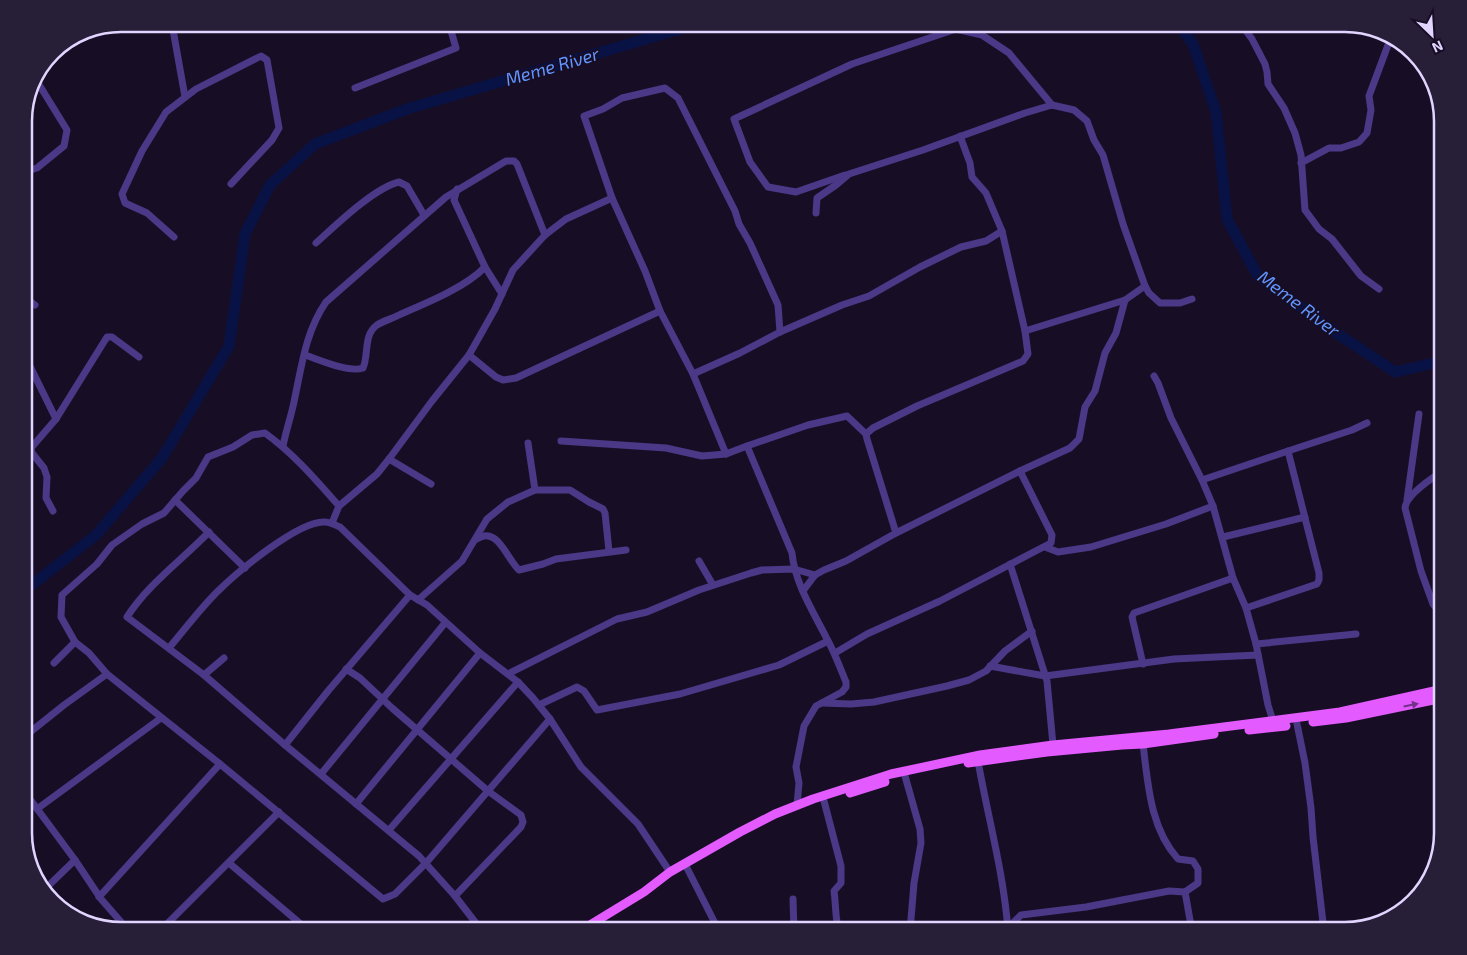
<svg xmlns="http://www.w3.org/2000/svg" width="1467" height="955" font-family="'Exo 2',sans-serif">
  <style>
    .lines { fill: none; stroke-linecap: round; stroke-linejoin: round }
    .river { stroke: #091245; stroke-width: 11 }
    .minor { stroke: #4b3886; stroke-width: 7 }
    .major { stroke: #e35bff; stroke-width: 9 }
    .oneway { fill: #733188 }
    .labels { text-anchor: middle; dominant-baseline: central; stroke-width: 4; stroke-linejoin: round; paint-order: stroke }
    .water-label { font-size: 18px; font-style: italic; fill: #6296ff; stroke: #170e26 }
    .rim { fill: none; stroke: #e1d4ff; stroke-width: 2.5 }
  </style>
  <rect width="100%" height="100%" fill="#170e26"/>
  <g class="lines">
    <g class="river">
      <path d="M 1178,24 L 1193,44 L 1216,112 L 1227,219 L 1258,276 L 1338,334 L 1395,372 L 1443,361"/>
      <path d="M 24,591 L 96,535 L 162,458 L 229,346 L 245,234 L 270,185 L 315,144 L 407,109 L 697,24"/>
    </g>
    <g class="minor">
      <path d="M 172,24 L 185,97"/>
      <path d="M 1241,24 L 1252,39 L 1265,64 L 1267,72 L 1268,84 L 1284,108 L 1295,133 L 1301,155 L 1305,210 L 1319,229 L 1332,239 L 1361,276 L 1379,289"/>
      <path d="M 355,88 L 456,48 L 449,24"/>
      <path d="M 1301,163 L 1329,148 L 1341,148 L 1359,142 L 1367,133 L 1371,110 L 1369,96 L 1391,37"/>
      <path d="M 24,172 L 37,168 L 64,146 L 67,130 L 35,78"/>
      <path d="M 845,175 L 796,192 L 768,187 L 750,162 L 734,119 L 852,64 L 956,29 L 982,35 L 1009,53 L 1052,105"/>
      <path d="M 457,189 L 454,200 L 485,267 L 502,294"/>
      <path d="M 816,213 L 817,198 L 836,185 L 849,174 L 923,150 L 1025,113 L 1052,105 L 1074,110 L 1087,121 L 1094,140 L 1103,155 L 1123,224 L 1145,286 L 1149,293 L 1160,303 L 1180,303 L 1192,299"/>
      <path d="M 174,237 L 147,213 L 125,203 L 122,194 L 142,151 L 166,112 L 196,89 L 261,56 L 267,60 L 279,128 L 272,140 L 231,184"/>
      <path d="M 316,243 C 336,225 374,188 399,182 L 407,186 L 424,215"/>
      <path d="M 24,297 L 35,305"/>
      <path d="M 1025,331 L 1125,300 L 1145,286"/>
      <path d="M 24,354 L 56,419"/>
      <path d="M 305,355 C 320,360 349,373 363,368 C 369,355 363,335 377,325 C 383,321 394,318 401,314 C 427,303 466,287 485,267"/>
      <path d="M 469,355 L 496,377 L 503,380 L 516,378 L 660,311"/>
      <path d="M 693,374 L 740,353 L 780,332 L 842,305 L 869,296 L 920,267 L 961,247 L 986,241 L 1002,231"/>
      <path d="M 1154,376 L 1158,383 L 1171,418 L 1202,480 L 1213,506 L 1233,578 L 1246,608 L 1256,644 L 1268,705 L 1273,721"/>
      <path d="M 866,434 L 873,428 L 917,406 L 1023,361 L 1028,354 L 1025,331 L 1002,231 L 986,193 L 972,177 L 970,163 L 960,136"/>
      <path d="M 561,441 L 666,448 L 702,456 L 726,454 L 747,446 L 792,553 C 795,584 813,611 827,639 C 835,653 840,668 846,682 L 846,687 L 842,692 L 816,706 L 804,726 L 796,767 L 799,783 L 797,805"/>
      <path d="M 528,443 L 535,490"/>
      <path d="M 283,446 C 286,430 292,414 295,397 C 302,364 306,331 326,302 L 446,197 L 506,161 L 514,161 L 517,164 L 545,235"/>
      <path d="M 747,446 L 808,425 L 847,416 L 866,434 L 867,439 L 896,533"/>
      <path d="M 1288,451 L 1352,430 L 1367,423"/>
      <path d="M 726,454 L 693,374 L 660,311 L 645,271 L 612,198 L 584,116 L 603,109 L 622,98 L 665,88 L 678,98 L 735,211 L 739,224 L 750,243 L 778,305 L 780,332"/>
      <path d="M 24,456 L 31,448"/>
      <path d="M 389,459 L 431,484"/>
      <path d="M 1443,471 C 1432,478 1406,495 1405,508 L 1421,571 L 1433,604 L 1437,609 L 1443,611"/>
      <path d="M 1202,480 L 1288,451 L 1319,573 L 1319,580 L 1317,584 L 1246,608"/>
      <path d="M 175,500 L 245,568"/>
      <path d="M 1407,500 L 1419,414"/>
      <path d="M 53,511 L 46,498 L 47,477 L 44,468 L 32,453 L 31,448 L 56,419 L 107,337 L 112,337 L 139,357"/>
      <path d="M 332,523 L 339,506 L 377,474 L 389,459 L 432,401 L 469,355 L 495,309 L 513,270 L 545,235 L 566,219 L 612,198"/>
      <path d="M 209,532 C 182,560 148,584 127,617 L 204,675 L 285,745 L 419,856 L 455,896 L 482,931"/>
      <path d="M 1223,537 L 1305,517"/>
      <path d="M 477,539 C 497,525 507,559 519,570 L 543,564 L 556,559 L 626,550"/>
      <path d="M 1045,547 L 1058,552 L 1091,547 L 1166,524 L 1213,506"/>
      <path d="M 699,561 L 713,585"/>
      <path d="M 1010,564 L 1047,681 L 1053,745"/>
      <path d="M 803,591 L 815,575 L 824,570 L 846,561 L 896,533 L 1020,471 L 1070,448 L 1079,439 L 1085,407 L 1095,391 L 1105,353 L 1116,333 L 1125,300"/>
      <path d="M 418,600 L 462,561 L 487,519 L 508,502 L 535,490 L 570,490 L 589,502 L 603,509 L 605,513 L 609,551"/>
      <path d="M 75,642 L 61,617 L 62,595 L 97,564 L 112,545 L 142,524 L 164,513 L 183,491 L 196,478 L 208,457 L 233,447 L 252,435 L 265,433 C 294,454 316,480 339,506"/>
      <path d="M 1256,644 L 1356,634"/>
      <path d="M 169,648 C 185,629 200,609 217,592 C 236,573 299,520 325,522 C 330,522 335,525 340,527 L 410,595 L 427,605 L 480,653 L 518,682 L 533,698 L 550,719 L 581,767 L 638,824 L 670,872"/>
      <path d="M 835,653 L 867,634 L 940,601 L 1051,543 L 1052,535 L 1020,471"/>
      <path d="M 54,663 L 75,642 L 89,653 L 107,674 L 220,764 L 383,899 L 395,894 L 426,863 L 550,719"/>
      <path d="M 1143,664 L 1132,617 L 1134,613 L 1233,578"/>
      <path d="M 990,666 L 1045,676 L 1174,659 L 1258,655"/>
      <path d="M 346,669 L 360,678 L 392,708 L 488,791 L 521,815 L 523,822 L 521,827 L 455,896"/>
      <path d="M 508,674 L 617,619 L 647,612 L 699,590 L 751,573 L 762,570 L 794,569 L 815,575"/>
      <path d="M 204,675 L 224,658"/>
      <path d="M 822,703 L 851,704 L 874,702 L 947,686 L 969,680 L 986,671 L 1005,651 L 1032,631"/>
      <path d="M 539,705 L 577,687 L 584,691 L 597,710 L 680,694 L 779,665 L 828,641"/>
      <path d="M 1297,724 L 1305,763 L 1311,808 L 1313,837 L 1324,931"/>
      <path d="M 24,737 L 64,705 L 107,674"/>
      <path d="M 285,745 L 328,691 L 410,595"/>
      <path d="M 978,761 C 988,818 1004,874 1008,931"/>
      <path d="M 321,774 L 445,623"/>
      <path d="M 905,776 L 920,829 L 921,843 L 914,883 L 910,931"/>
      <path d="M 24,791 L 75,860 L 101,899 L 129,931"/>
      <path d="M 824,801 L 841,866 L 841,883 L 834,891 C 836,904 835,919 839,931"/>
      <path d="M 356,804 L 480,653"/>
      <path d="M 37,809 L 161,718"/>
      <path d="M 389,830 L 518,682"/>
      <path d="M 229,863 L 309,931"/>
      <path d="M 687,868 L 719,931"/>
      <path d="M 44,890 L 75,860"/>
      <path d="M 1185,892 L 1192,931"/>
      <path d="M 99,897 L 220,764"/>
      <path d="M 793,899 L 794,931"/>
      <path d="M 1008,928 L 1021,915 L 1086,907 L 1169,891 L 1185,892 L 1198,883 L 1198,869 L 1193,861 L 1178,859 C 1150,828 1148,784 1143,744"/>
      <path d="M 160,931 L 279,812"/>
    </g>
    <g class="major">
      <path d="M 1313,722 L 1346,718 L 1443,698"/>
      <path d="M 1249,730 L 1286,726"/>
      <path d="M 968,763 L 1047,752 L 1122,745 L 1143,744 L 1214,734"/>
      <path d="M 850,793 L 885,782"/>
      <path d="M 580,931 L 644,892 L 670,872 L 740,832 L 775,814 L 813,799 L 891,774 L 980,755 L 1053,745 L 1169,734 L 1340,712 L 1443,689"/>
    </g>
  </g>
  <defs><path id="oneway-solid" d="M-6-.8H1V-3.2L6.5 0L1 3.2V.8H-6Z" transform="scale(1.25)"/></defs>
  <use class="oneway" href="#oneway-solid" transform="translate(1411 705) rotate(-11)"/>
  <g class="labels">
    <g class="water-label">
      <text transform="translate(552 66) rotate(-16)">Meme River</text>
      <text transform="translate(1299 303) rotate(37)">Meme River</text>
    </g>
  </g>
  <path d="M0 0H1467V955H0ZM121 32H1345A89 89 0 0 1 1434 121V833A89 89 0 0 1 1345 922H121A89 89 0 0 1 32 833V121A89 89 0 0 1 121 32Z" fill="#271e37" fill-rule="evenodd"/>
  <path class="rim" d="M121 32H1345A89 89 0 0 1 1434 121V833A89 89 0 0 1 1345 922H121A89 89 0 0 1 32 833V121A89 89 0 0 1 121 32Z"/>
  <g transform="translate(1432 35) rotate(155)" stroke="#170e26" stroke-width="4" paint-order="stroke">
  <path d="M0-4L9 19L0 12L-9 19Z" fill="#e1d4ff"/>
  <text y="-8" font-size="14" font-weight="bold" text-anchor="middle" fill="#e1d4ff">N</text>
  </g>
</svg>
